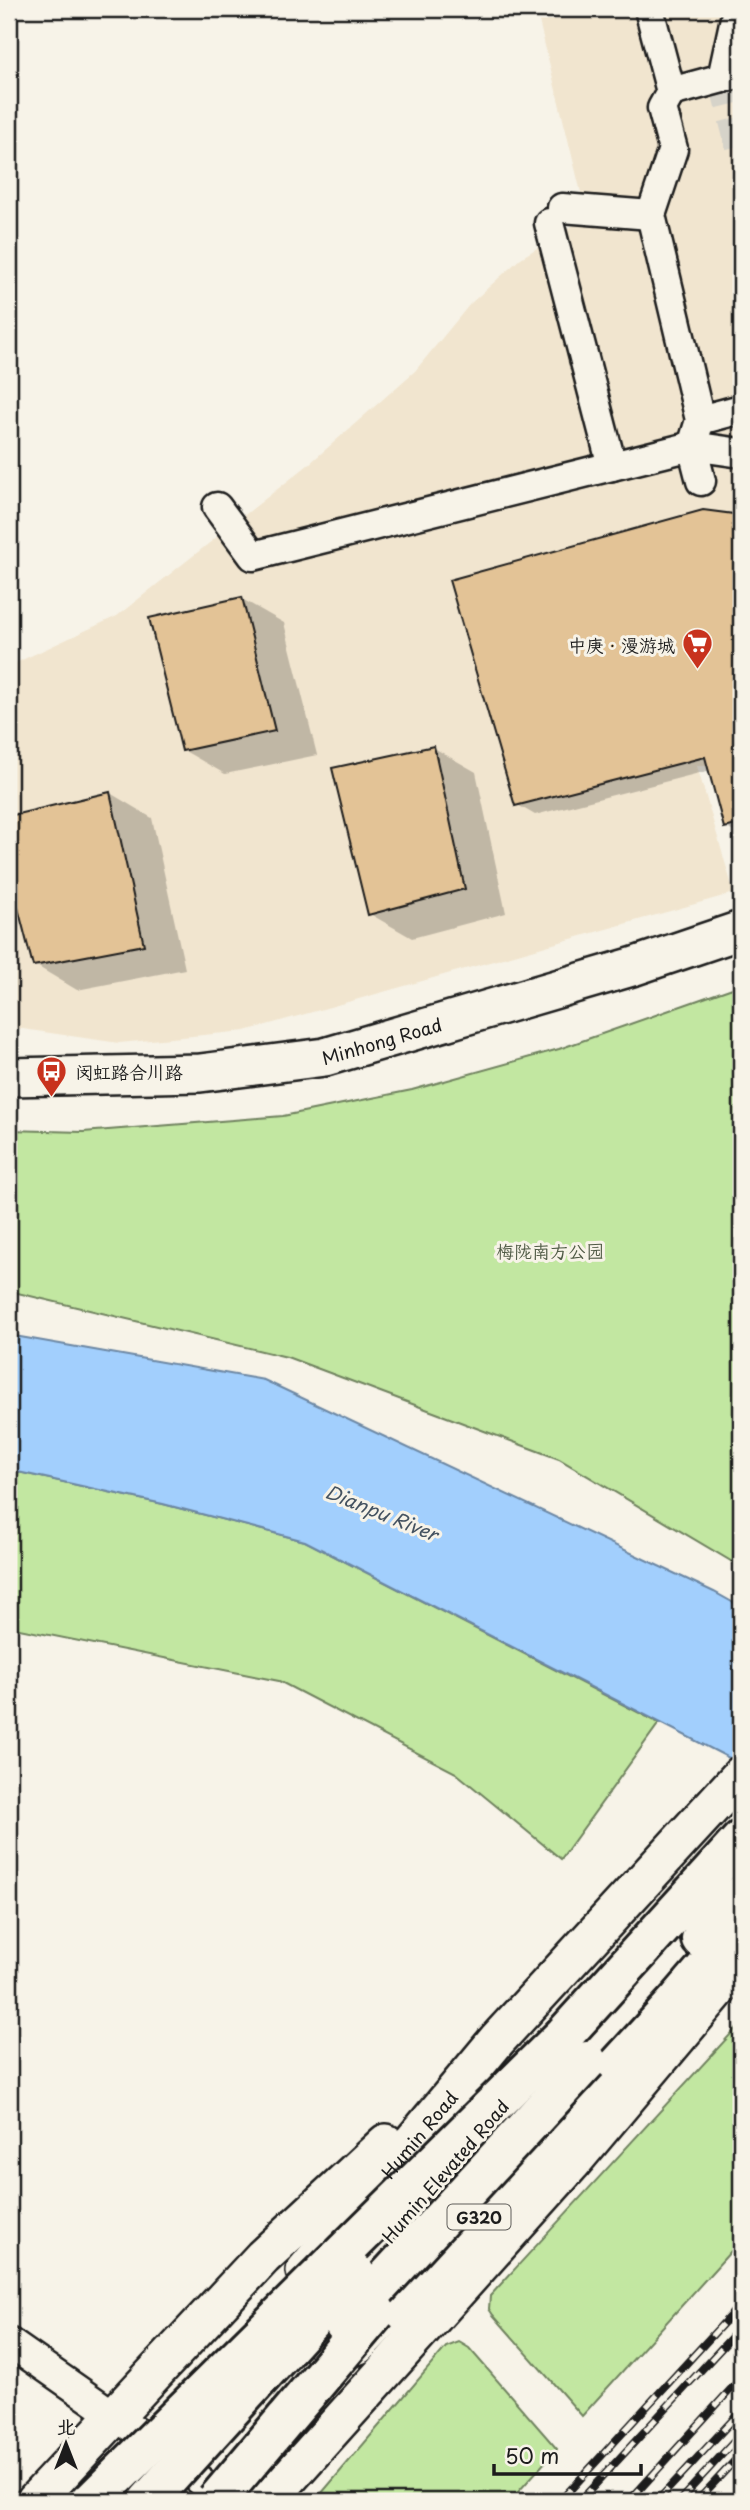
<svg xmlns="http://www.w3.org/2000/svg" width="750" height="2510" font-family="'Playpen Sans','LXGW WenKai TC',sans-serif">
  <style>
    .built { fill: #f1e5cf }
    .green { fill: #c2e7a1; stroke: #6f825e; stroke-width: 2 }
    .water { fill: #a2cffd; stroke: #6c87a3; stroke-width: 2 }
    .shadow { fill: #0003 }
    .building { fill: #e3c396; stroke: #1c1c1c; stroke-width: 2 }
    .lines { fill: none; stroke-linecap: round; stroke-linejoin: round }
    .minor-tunnel { stroke: #d6d3c9; stroke-width: 28; stroke-dasharray: 28 14; stroke-linecap: butt }
    .minor-casing { stroke: #1c1c1c; stroke-width: 33 }
    .major-casing { stroke: #1c1c1c; stroke-width: 42 }
    .highway-casing { stroke: #1c1c1c; stroke-width: 44 }
    .minor { stroke: #f7f3e8; stroke-width: 28 }
    .major { stroke: #f7f3e8; stroke-width: 37 }
    .highway { stroke: #f7f3e8; stroke-width: 38 }
    .rail-casing { stroke: #1c1c1c; stroke-width: 8 }
    .rail { stroke: #f7f3e8; stroke-width: 5; stroke-dasharray: 16; stroke-linecap: butt }
    .highway-bridge-casing { stroke: #1c1c1c; stroke-width: 44; stroke-linecap: butt }
    .highway-bridge { stroke: #f7f3e8; stroke-width: 38 }
    .labels { text-anchor: middle; dominant-baseline: central; stroke-width: 6; stroke-linejoin: round; paint-order: stroke }
    .shield { fill: #f7f3e8; stroke: #5e5c59; stroke-width: 2 }
    .shield-label { font-size: 16px; font-weight: bold; fill: #1c1c1c }
    .poi-label { font-size: 18px; fill: #1c1c1c; stroke: #f7f3e8; text-anchor: end }
    .street-label { font-size: 18px; fill: #1c1c1c; stroke: #f7f3e8 }
    .park-label { font-size: 18px; fill: #4e5944; stroke: #f7f3e8 }
    .water-label { font-size: 19px; font-style: italic; fill: #445260; stroke: #f7f3e8 }
  </style>
  <rect width="100%" height="100%" fill="#f7f3e8"/>
  <filter id="ink" filterUnits="userSpaceOnUse"><feTurbulence type="fractalNoise" baseFrequency=".0143" numOctaves="2"/><feDisplacementMap in="SourceGraphic" scale="14" xChannelSelector="R" yChannelSelector="G"/><feConvolveMatrix kernelMatrix="1 2 1 2 8 2 1 2 1" color-interpolation-filters="sRGB"/></filter>
  <g filter="url(#ink)">
    <path class="built" d="M 536,9 L 741,9 L 741,766 L 697,766 L 734,893 L 245,1031 L 119,1043 L 9,1027 L 9,666 L 117,616 L 308,465 L 415,371 L 470,304 L 521,258 L 587,217 Z"/>
    <g class="green">
      <path d="M 741,985 L 741,1567 L 559,1459 L 287,1357 L 9,1291 L 9,1130 L 83,1132 L 283,1116 L 412,1090 L 559,1049 Z"/>
      <path d="M 9,1470 L 163,1504 L 305,1541 L 659,1723 L 561,1859 L 456,1773 L 279,1681 L 9,1627 Z"/>
      <path d="M 741,2023 L 741,2240 L 582,2416 L 493,2315 L 489,2309 L 490,2296 Z"/>
      <path d="M 459,2342 L 469,2348 L 557,2449 L 510,2501 L 315,2501 L 446,2347 Z"/>
    </g>
    <path class="water" d="M 9,1335 L 264,1380 L 714,1592 L 741,1607 L 741,1764 L 305,1541 L 163,1504 L 9,1470 Z"/>
    <g class="shadow">
      <path d="M 703,512 L 741,516 L 741,836 L 725,827 L 711,770 L 535,815 L 516,804 Z"/>
      <path d="M 242,599 L 284,623 L 317,755 L 225,774 L 183,750 Z"/>
      <path d="M 434,748 L 476,772 L 506,913 L 412,938 L 370,914 Z"/>
      <path d="M 110,793 L 152,818 L 185,969 L 77,990 L 35,965 L 9,866 L 9,817 Z"/>
    </g>
    <g class="building">
      <path d="M 703,510 L 741,515 L 741,824 L 724,828 L 705,757 L 515,806 L 449,580 Z"/>
      <path d="M 242,597 L 275,731 L 182,751 L 149,618 Z"/>
      <path d="M 434,746 L 465,889 L 368,915 L 332,768 Z"/>
      <path d="M 110,792 L 144,945 L 33,966 L 9,873 L 9,816 Z"/>
    </g>
    <g class="lines">
      <path class="minor-tunnel" d="M 722,78 L 741,152"/>
      <defs>
        <g id="minor">
          <path d="M 649,9 L 671,92 L 662,108 L 673,149 L 651,215 L 700,420 L 692,446 L 701,481"/>
          <path d="M 722,78 L 737,9"/>
          <path d="M 671,92 L 741,73"/>
          <path d="M 562,208 L 651,215"/>
          <path d="M 549,223 L 612,466"/>
          <path d="M 700,420 L 741,409"/>
          <path d="M 217,507 L 253,556 L 692,446 L 741,453"/>
          <path d="M 9,2342 L 158,2446 L 225,2501"/>
        </g>
        <g id="major">
          <path id="s1" d="M 9,1077 L 200,1073 L 325,1057 L 635,966 L 741,930"/>
          <path id="s2" d="M 305,2271 L 497,2040 L 741,1775"/>
          <path d="M 35,2501 L 263,2257 L 386,2143"/>
          <path d="M 268,2501 L 571,2164 L 741,1962"/>
        </g>
        <g id="highway">
          <path d="M 701,1939 L 741,1895"/>
          <path d="M 564,2035 L 741,1840"/>
          <path d="M 357,2345 L 441,2258 L 679,1999 L 741,1927"/>
        </g>
      </defs>
      <use href="#minor" class="minor-casing"/>
      <use href="#major" class="major-casing"/>
      <use href="#highway" class="highway-casing"/>
      <use href="#minor" class="minor"/>
      <use href="#major" class="major"/>
      <use href="#highway" class="highway"/>
      <defs>
        <g id="rail">
          <path d="M 560,2501 L 741,2304"/>
          <path d="M 580,2501 L 741,2327"/>
          <path d="M 629,2501 L 741,2378"/>
          <path d="M 657,2501 L 741,2411"/>
          <path d="M 679,2501 L 741,2434"/>
          <path d="M 697,2501 L 741,2454"/>
        </g>
      </defs>
      <use href="#rail" class="rail-casing"/>
      <use href="#rail" class="rail"/>
      <defs>
        <g id="highway-bridge">
          <path d="M 344,2324 L 587,2061"/>
          <path d="M 92,2501 L 564,2035"/>
          <path d="M 148,2501 L 355,2273"/>
          <path d="M 216,2501 L 376,2312"/>
        </g>
      </defs>
      <use href="#highway-bridge" class="highway-bridge-casing"/>
      <use href="#highway-bridge" class="highway-bridge"/>
    </g>
  </g>
  <defs>
    <symbol id="supermarket-pin" viewBox="-11 -11 22 30"><path d="M0 17L-7.5 6A9.5 9.5 0 1 1 7.5 6Z" fill="#c8321e" stroke="#f7f3e8"/><path d="M-6-5.5h2.5l.6 2H6L4.5 2H-2.5L-4.4-4H-6ZM-1.5 3.2a1.3 1.3 0 1 0 .1 0ZM3 3.2a1.3 1.3 0 1 0 .1 0Z" fill="#fff"/></symbol>
    <symbol id="bus-pin" viewBox="-11 -11 22 30"><path d="M0 17L-7.5 6A9.5 9.5 0 1 1 7.5 6Z" fill="#c8321e" stroke="#f7f3e8"/><path d="M-5-6H5V4H4V6H2V4H-2V6H-4V4H-5ZM-3.5-4V0h7V-4ZM-3.5 1.2v1.5H-2V1.2ZM2 1.2v1.5H3.5V1.2Z" fill="#fff"/></symbol>
  </defs>
  <g fill-rule="evenodd">
    <use href="#supermarket-pin" x="680" y="626" width="35" height="47"/>
    <use href="#bus-pin" x="34" y="1054" width="35" height="47"/>
  </g>
  <g class="labels">
    <rect class="shield" x="447.5" y="2204.5" width="63" height="25" rx="5"/>
    <g class="shield-label">
      <text x="479" y="2217">G320</text>
    </g>
    <g class="poi-label">
      <text x="675" y="644">中庚 · 漫游城</text>
      <text x="75" y="1071" text-anchor="start">闵虹路合川路</text>
    </g>
    <g class="street-label">
      <text stroke="none"><textPath href="#s1" startOffset="376">Minhong Road</textPath></text>
      <text stroke="none"><textPath href="#s2" startOffset="178">Humin Road</textPath></text>
      <text transform="translate(445 2171) rotate(-49)">Humin Elevated Road</text>
    </g>
    <g class="park-label">
      <text x="550" y="1250">梅陇南方公园</text>
    </g>
    <g class="water-label">
      <text transform="translate(382 1512) rotate(22)">Dianpu River</text>
    </g>
  </g>
  <rect width="750" height="2510" fill="none" stroke="#f7f3e8" stroke-width="35"/>
  <rect x="18" y="18" width="715" height="2475" fill="none" stroke="#1c1c1c" stroke-width="2.5" filter="url(#ink)"/>
  <g transform="translate(66 2444)" stroke="#f7f3e8" stroke-width="5" paint-order="stroke">
  <path d="M0-5L12 26L0 18L-12 26Z" fill="#1c1c1c"/>
  <text y="-10" font-size="19" font-weight="bold" text-anchor="middle" fill="#1c1c1c">北</text>
  </g>
  <path d="M494 2464v10h147v-10" fill="none" stroke="#1c1c1c" stroke-width="3.5"/>
  <text x="505" y="2464" font-size="21" fill="#1c1c1c" stroke="#f7f3e8" stroke-width="5" paint-order="stroke">50 m</text>
</svg>
